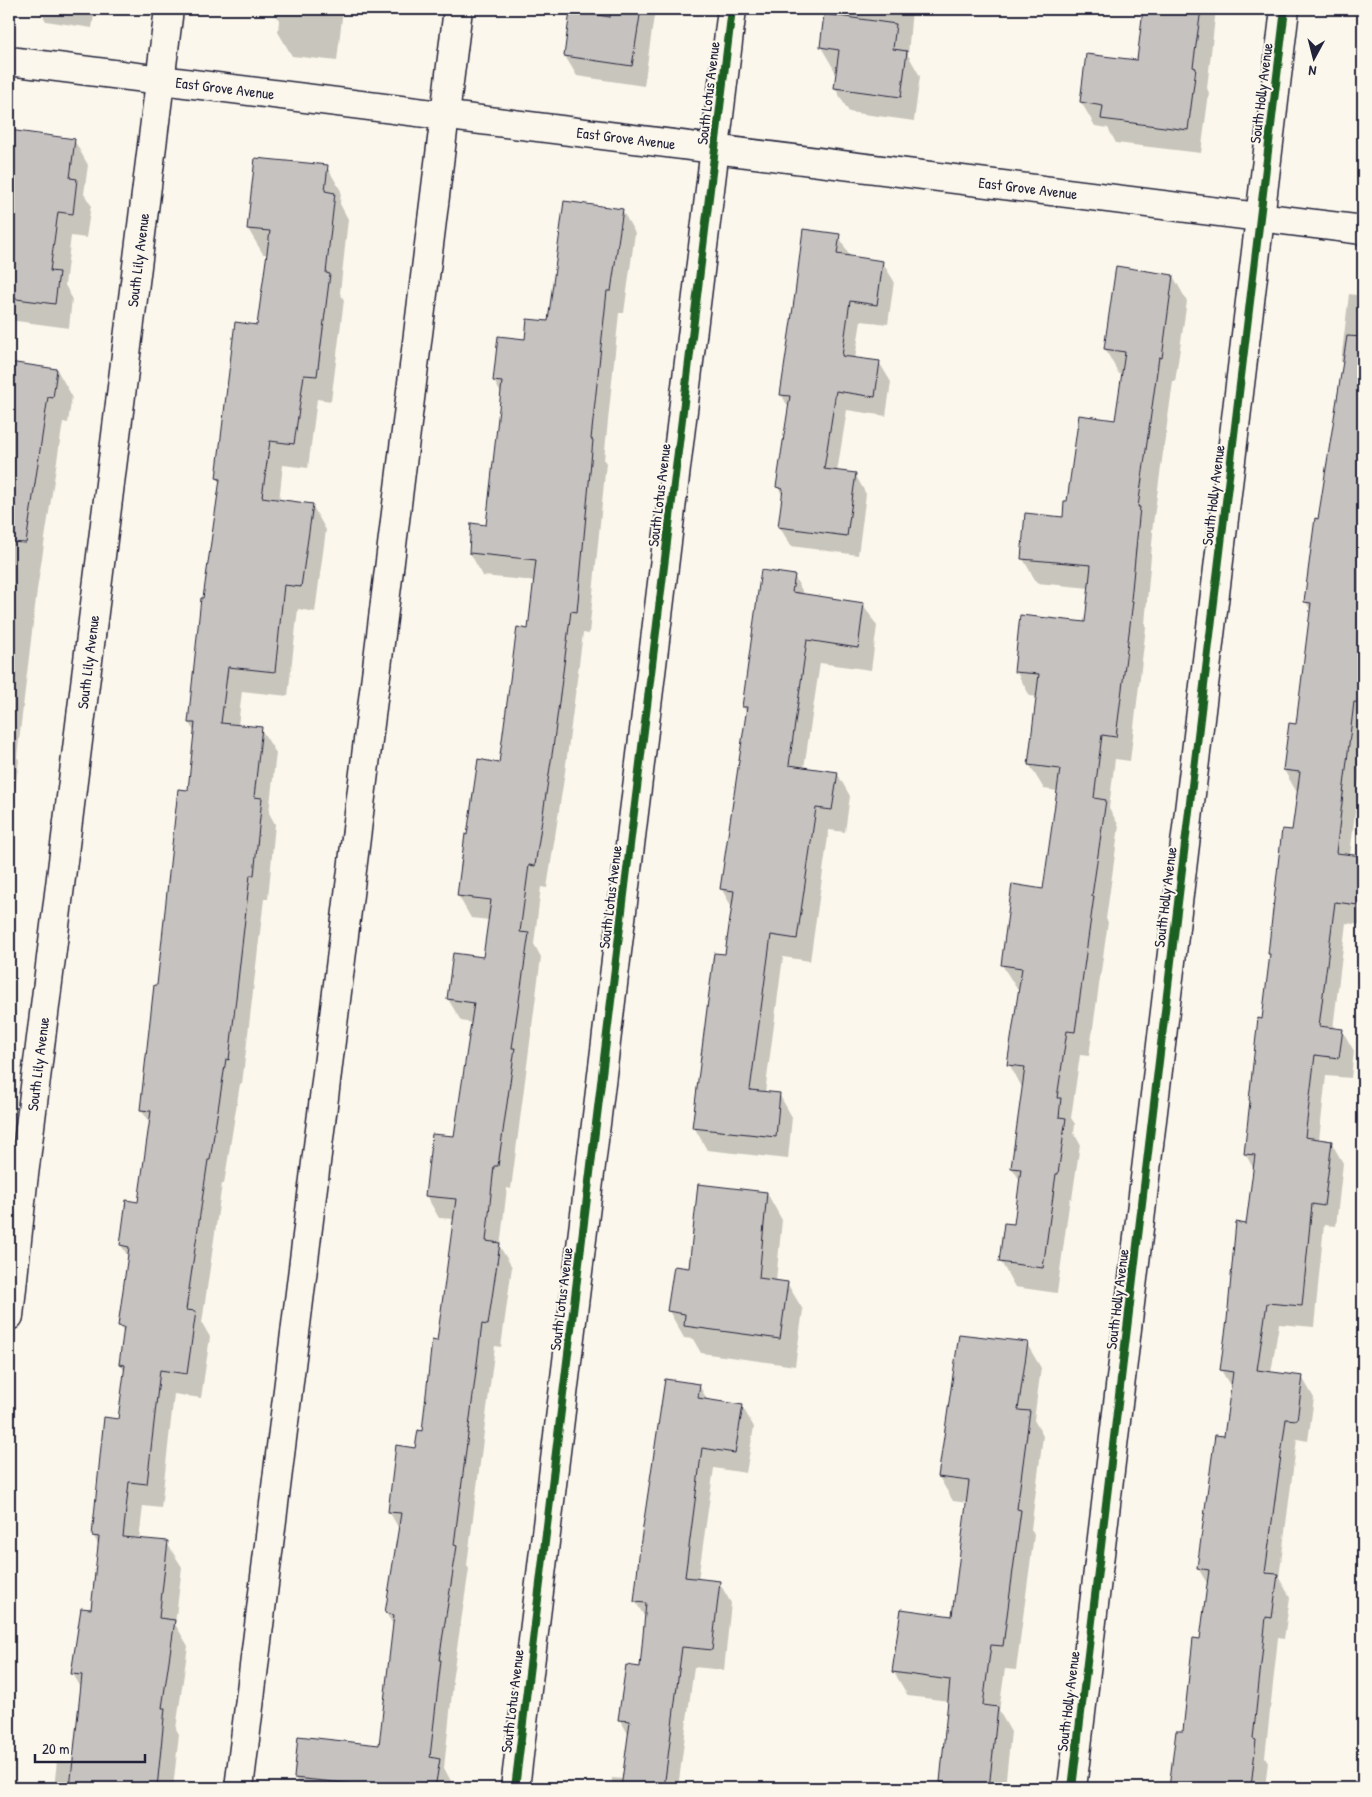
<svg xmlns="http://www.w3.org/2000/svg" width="1372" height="1797" font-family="'Patrick Hand',sans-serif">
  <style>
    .shadow { fill: #0003 }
    .building { fill: #c6c2c0; stroke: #22223b }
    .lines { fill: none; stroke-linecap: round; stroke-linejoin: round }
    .minor-casing { stroke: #22223b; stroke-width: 31 }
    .minor { stroke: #fbf7ec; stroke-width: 28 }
    .cycleway-casing { stroke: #fbf7ec; stroke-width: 11 }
    .cycleway { stroke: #1b5e20; stroke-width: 8 }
    .labels { text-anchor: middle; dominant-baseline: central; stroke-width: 4; stroke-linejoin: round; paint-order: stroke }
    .street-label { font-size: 15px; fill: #22223b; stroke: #fbf7ec }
  </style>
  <rect width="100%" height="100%" fill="#fbf7ec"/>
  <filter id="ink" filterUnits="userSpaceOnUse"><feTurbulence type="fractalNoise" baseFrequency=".02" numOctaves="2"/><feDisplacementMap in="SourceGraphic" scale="10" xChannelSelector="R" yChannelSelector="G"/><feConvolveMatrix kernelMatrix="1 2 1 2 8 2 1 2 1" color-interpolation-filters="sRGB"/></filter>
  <g filter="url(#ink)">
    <g class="shadow">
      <path d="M 39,9 L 95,9 L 92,28 L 46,21 Z"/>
      <path d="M 273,9 L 343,9 L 337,61 L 292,56 L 278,32 L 279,20 Z"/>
      <path d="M 588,9 L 655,9 L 644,86 L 577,76 L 565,56 L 588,14 Z"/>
      <path d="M 825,9 L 912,9 L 908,55 L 920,76 L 914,121 L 849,112 L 835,88 L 837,71 L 835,71 L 821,47 Z"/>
      <path d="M 1145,9 L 1216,9 L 1207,88 L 1209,93 L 1201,153 L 1116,143 L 1108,128 L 1095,126 L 1081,102 L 1087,55 L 1138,62 Z"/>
      <path d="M 9,132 L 74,140 L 88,165 L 84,194 L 91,205 L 86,238 L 71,236 L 65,285 L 72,298 L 69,328 L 9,320 Z"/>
      <path d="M 327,167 L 341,191 L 340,204 L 348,219 L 340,293 L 344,300 L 331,401 L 317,399 L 308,468 L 283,465 L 279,501 L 312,505 L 326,530 L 315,612 L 298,609 L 288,696 L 242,691 L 238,726 L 261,729 L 276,753 L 269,813 L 275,824 L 268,899 L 264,899 L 242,1084 L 240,1084 L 224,1184 L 222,1184 L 202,1323 L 210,1337 L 201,1398 L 174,1394 L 161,1508 L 143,1506 L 139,1540 L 167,1543 L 182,1567 L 175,1624 L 188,1646 L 176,1729 L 179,1734 L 173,1788 L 54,1788 L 57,1761 L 74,1763 L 82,1689 L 73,1674 L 92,1610 L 99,1546 L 93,1535 L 119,1420 L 125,1372 L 120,1364 L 124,1334 L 120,1326 L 129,1258 L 121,1245 L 139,1203 L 151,1125 L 141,1110 L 158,987 L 189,792 L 195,733 L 189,723 L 220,484 L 217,478 L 258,326 L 268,254 L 263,254 L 248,229 Z"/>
      <path d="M 622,210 L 635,233 L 624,313 L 619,313 L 604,460 L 606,463 L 589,634 L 583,633 L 565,772 L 547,888 L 541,887 L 534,944 L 541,957 L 511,1189 L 507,1188 L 500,1247 L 512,1267 L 501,1347 L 495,1346 L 467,1565 L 469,1569 L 452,1681 L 453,1684 L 444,1768 L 452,1783 L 451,1788 L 301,1788 L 295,1778 L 380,1747 L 394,1626 L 386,1613 L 399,1529 L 389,1511 L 423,1432 L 438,1342 L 455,1219 L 439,1218 L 426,1195 L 455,1138 L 472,1023 L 461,1021 L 448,999 L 484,958 L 489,920 L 471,918 L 458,895 L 468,836 L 500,764 L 529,630 L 535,581 L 483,576 L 470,553 L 487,526 L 502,395 L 494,381 L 526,340 L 550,323 Z"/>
      <path d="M 839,236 L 850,257 L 882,262 L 894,281 L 888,324 L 861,321 L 855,359 L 879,362 L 891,382 L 886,416 L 847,410 L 837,472 L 855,474 L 866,494 L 858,555 L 791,546 L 779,526 L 783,497 L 778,487 L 789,408 L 781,394 Z"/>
      <path d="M 1117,268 L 1173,276 L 1187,301 L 1175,382 L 1173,382 L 1152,531 L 1153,533 L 1145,624 L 1146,627 L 1130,761 L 1115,759 L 1109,808 L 1119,826 L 1106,919 L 1108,922 L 1089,1056 L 1080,1055 L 1071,1118 L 1075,1124 L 1074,1133 L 1080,1144 L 1072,1199 L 1070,1198 L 1057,1293 L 1015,1287 L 1001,1262 L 1016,1225 L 1021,1182 L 1012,1168 L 1023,1089 L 1009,1064 L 1020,990 L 1017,989 L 1002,965 L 1044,890 L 1058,791 L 1044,789 L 1029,764 L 1038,697 L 1030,696 L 1016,671 L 1086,623 L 1090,588 L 1037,583 L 1023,559 L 1064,518 L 1068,502 L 1116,421 L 1123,374 L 1119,374 L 1105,349 Z"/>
      <path d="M 1349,294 L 1363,296 L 1363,744 L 1350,856 L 1363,857 L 1363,925 L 1346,923 L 1333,1029 L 1342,1030 L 1354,1051 L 1351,1078 L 1326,1076 L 1319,1140 L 1331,1142 L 1343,1163 L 1336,1226 L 1324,1225 L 1314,1327 L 1279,1324 L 1271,1373 L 1302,1377 L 1314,1398 L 1308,1441 L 1297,1439 L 1279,1578 L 1290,1597 L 1284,1639 L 1278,1638 L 1265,1757 L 1268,1762 L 1265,1788 L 1171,1788 L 1177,1732 L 1184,1733 L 1201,1640 L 1208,1585 L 1198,1568 L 1225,1438 L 1232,1389 L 1221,1370 L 1248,1225 L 1254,1170 L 1245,1153 L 1271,957 L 1269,953 L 1293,831 L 1299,791 L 1296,791 L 1284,770 L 1297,725 L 1311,611 L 1306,602 L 1343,365 L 1341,361 Z"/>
      <path d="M 9,363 L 57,370 L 72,396 L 68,423 L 63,422 L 37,590 L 17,757 L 19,760 L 13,804 L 9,803 Z"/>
      <path d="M 794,576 L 805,596 L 863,604 L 877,626 L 871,670 L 820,663 L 804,768 L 837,773 L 850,796 L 845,832 L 829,830 L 810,961 L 783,957 L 765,1093 L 779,1094 L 792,1117 L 788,1159 L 707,1150 L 694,1127 L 726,956 L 733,909 L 721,888 L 747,714 L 743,706 Z"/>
      <path d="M 767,1193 L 782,1220 L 776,1281 L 787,1283 L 803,1310 L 795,1366 L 701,1353 L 693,1339 L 684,1338 L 669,1311 L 690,1270 Z"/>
      <path d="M 1027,1344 L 1041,1368 L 1034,1420 L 1043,1436 L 1031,1529 L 1034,1535 L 1016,1670 L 1005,1669 L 999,1711 L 1011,1732 L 1005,1788 L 940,1788 L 949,1701 L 908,1696 L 894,1672 L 953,1617 L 968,1503 L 953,1501 L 939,1477 Z"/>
      <path d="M 699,1385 L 708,1401 L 742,1406 L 754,1427 L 746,1473 L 714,1468 L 698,1580 L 719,1582 L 731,1603 L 724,1670 L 694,1667 L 678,1788 L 611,1788 L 612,1778 L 623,1779 L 629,1736 L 620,1719 L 641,1668 L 646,1619 L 635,1601 Z"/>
    </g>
    <g class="building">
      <path d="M 611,9 L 641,9 L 632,66 L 564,56 L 570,11 L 610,17 Z"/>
      <path d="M 1143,9 L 1201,9 L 1193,67 L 1196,68 L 1188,130 L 1101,119 L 1103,106 L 1080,102 L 1086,54 L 1137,60 Z"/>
      <path d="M 824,14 L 896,24 L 893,49 L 907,51 L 901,97 L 834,88 L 839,50 L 820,47 Z"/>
      <path d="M 9,130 L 75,139 L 70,178 L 77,179 L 73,214 L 58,212 L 50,271 L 59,272 L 55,304 L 9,298 Z"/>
      <path d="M 255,158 L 328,165 L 325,191 L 335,193 L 326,273 L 330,274 L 317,376 L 304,375 L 294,444 L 270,441 L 262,497 L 313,504 L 301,587 L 284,585 L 275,672 L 228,667 L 221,723 L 262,727 L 254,797 L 262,798 L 254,875 L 250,875 L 229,1060 L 226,1059 L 210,1160 L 208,1160 L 186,1310 L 196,1311 L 187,1374 L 160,1370 L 147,1484 L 129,1482 L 123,1537 L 168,1541 L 159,1618 L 175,1620 L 162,1708 L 165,1708 L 157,1788 L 70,1788 L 82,1675 L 71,1674 L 81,1608 L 91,1609 L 99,1537 L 92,1536 L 104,1417 L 118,1419 L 125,1365 L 119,1364 L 124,1327 L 118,1326 L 129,1247 L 120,1245 L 126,1200 L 138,1202 L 151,1111 L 140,1110 L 154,985 L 157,985 L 178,789 L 188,790 L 195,723 L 188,723 L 201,598 L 203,598 L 220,479 L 216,478 L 235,322 L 257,325 L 270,231 L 247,229 Z"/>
      <path d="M 564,201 L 623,209 L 611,291 L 607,291 L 591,439 L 593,440 L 577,612 L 571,611 L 553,748 L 535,866 L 529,865 L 520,932 L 529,933 L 512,1048 L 515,1048 L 498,1166 L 494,1166 L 486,1241 L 500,1243 L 488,1325 L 482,1324 L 454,1545 L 457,1546 L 439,1660 L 441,1660 L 430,1757 L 440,1759 L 435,1788 L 385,1788 L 385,1787 L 294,1778 L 298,1736 L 379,1745 L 394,1615 L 385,1613 L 401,1513 L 388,1512 L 396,1445 L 415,1448 L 418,1430 L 422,1431 L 432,1340 L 437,1341 L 456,1199 L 425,1196 L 432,1134 L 454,1136 L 474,1003 L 447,999 L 453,953 L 483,957 L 491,900 L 457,896 L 465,834 L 467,835 L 478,759 L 499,763 L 517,627 L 528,629 L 536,560 L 469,553 L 471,523 L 486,525 L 502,382 L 493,381 L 498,336 L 525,339 L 527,319 L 548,321 Z"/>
      <path d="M 803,229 L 840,234 L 837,254 L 883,261 L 877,305 L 850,301 L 842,356 L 880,361 L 875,397 L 836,391 L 824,469 L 856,473 L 847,536 L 778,527 L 783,489 L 776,487 L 790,396 L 780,395 L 795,294 Z"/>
      <path d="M 1116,266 L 1173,275 L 1162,358 L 1159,357 L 1138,507 L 1140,507 L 1131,600 L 1133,601 L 1116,737 L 1102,735 L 1094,798 L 1106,800 L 1092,896 L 1094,896 L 1075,1032 L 1067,1031 L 1057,1098 L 1061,1098 L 1059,1117 L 1066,1118 L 1058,1174 L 1056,1174 L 1043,1268 L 999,1262 L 1004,1223 L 1014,1224 L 1021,1169 L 1011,1168 L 1025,1067 L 1007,1065 L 1022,968 L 1001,965 L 1012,884 L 1043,889 L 1060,769 L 1028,765 L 1039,674 L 1014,672 L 1020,615 L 1085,622 L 1091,565 L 1021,559 L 1025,513 L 1063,517 L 1064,501 L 1067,501 L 1079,415 L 1115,420 L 1125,352 L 1104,349 Z"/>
      <path d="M 1347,336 L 1363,337 L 1363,703 L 1354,702 L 1336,853 L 1363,856 L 1363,861 L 1358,905 L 1335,902 L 1319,1026 L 1343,1029 L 1339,1058 L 1315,1055 L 1305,1137 L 1332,1141 L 1324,1206 L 1312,1204 L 1302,1306 L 1267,1303 L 1257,1370 L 1303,1376 L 1297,1420 L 1286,1419 L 1265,1573 L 1278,1574 L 1272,1618 L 1266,1617 L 1253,1739 L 1256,1740 L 1251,1788 L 1169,1788 L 1176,1731 L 1183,1731 L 1193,1638 L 1200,1639 L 1209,1570 L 1197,1568 L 1215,1435 L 1224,1436 L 1233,1372 L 1220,1370 L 1227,1320 L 1236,1222 L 1246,1224 L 1255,1155 L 1244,1154 L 1250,1101 L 1249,1100 L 1258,1018 L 1262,1019 L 1270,954 L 1268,954 L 1282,829 L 1292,830 L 1300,772 L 1283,770 L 1289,723 L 1296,724 L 1311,603 L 1304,602 L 1315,518 L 1318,519 Z"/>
      <path d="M 9,362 L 57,369 L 53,398 L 48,397 L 26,543 L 9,542 Z"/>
      <path d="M 761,570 L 795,575 L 792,592 L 864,603 L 858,648 L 807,640 L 789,765 L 838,772 L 832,810 L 816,808 L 797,939 L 771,935 L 750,1090 L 780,1093 L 776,1137 L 692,1128 L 714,953 L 725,954 L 734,891 L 720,889 L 747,707 L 742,707 Z"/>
      <path d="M 698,1184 L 767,1192 L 759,1278 L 788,1282 L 780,1339 L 684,1326 L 685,1314 L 667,1311 L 674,1266 L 689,1268 Z"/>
      <path d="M 959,1334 L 1028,1342 L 1018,1410 L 1030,1411 L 1017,1509 L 1021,1510 L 1003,1646 L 991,1645 L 983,1705 L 998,1707 L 989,1788 L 940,1782 L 950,1680 L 892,1672 L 901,1609 L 952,1616 L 969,1481 L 938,1477 Z"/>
      <path d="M 665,1379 L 700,1384 L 698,1398 L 743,1405 L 735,1453 L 702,1448 L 685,1577 L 720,1581 L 712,1650 L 682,1647 L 664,1788 L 621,1788 L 630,1721 L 618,1720 L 626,1665 L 640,1667 L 646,1603 L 634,1602 L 640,1547 Z"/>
    </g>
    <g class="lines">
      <defs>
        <g id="minor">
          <path d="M 9,61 L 1363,230"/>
          <path d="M 9,1316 L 23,1183 L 169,9"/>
          <path d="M 239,1788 L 458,9"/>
          <path d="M 515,1788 L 732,9"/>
          <path d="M 1072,1788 L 1285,9"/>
        </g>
      </defs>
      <use href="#minor" class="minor-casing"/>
      <use href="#minor" class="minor"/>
      <defs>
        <g id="cycleway">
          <path d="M 515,1788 L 732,9"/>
          <path d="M 1072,1788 L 1285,9"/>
        </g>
      </defs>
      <use href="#cycleway" class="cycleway-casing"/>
      <use href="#cycleway" class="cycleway"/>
    </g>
  </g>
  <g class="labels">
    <g class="street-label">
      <text transform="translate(225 88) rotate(7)">East Grove Avenue</text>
      <text transform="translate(708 93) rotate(-83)">South Lotus Avenue</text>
      <text transform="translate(1261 93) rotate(-83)">South Holly Avenue</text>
      <text transform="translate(626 138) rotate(7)">East Grove Avenue</text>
      <text transform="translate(1028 188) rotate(7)">East Grove Avenue</text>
      <text transform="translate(138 260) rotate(-83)">South Lily Avenue</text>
      <text transform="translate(659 495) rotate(-83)">South Lotus Avenue</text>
      <text transform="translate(1213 495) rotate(-83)">South Holly Avenue</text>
      <text transform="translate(88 662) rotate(-83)">South Lily Avenue</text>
      <text transform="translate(610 897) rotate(-83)">South Lotus Avenue</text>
      <text transform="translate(1165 897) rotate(-83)">South Holly Avenue</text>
      <text transform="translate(38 1064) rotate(-83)">South Lily Avenue</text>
      <text transform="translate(561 1299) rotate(-83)">South Lotus Avenue</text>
      <text transform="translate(1117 1299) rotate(-83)">South Holly Avenue</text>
      <text transform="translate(512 1701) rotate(-83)">South Lotus Avenue</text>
      <text transform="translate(1068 1701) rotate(-83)">South Holly Avenue</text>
    </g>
  </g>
  <rect width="1372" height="1797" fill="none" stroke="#fbf7ec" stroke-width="30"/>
  <rect x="15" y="15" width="1342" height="1767" fill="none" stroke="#22223b" stroke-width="2" filter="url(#ink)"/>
  <g transform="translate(1314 58) rotate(187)" stroke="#fbf7ec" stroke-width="4" paint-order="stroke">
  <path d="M0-4L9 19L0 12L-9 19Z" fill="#22223b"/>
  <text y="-8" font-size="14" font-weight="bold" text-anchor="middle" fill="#22223b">N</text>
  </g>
  <path d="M35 1754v8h110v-8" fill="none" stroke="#22223b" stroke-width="2.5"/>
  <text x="42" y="1754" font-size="15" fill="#22223b" stroke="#fbf7ec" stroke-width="4" paint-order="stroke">20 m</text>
</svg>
